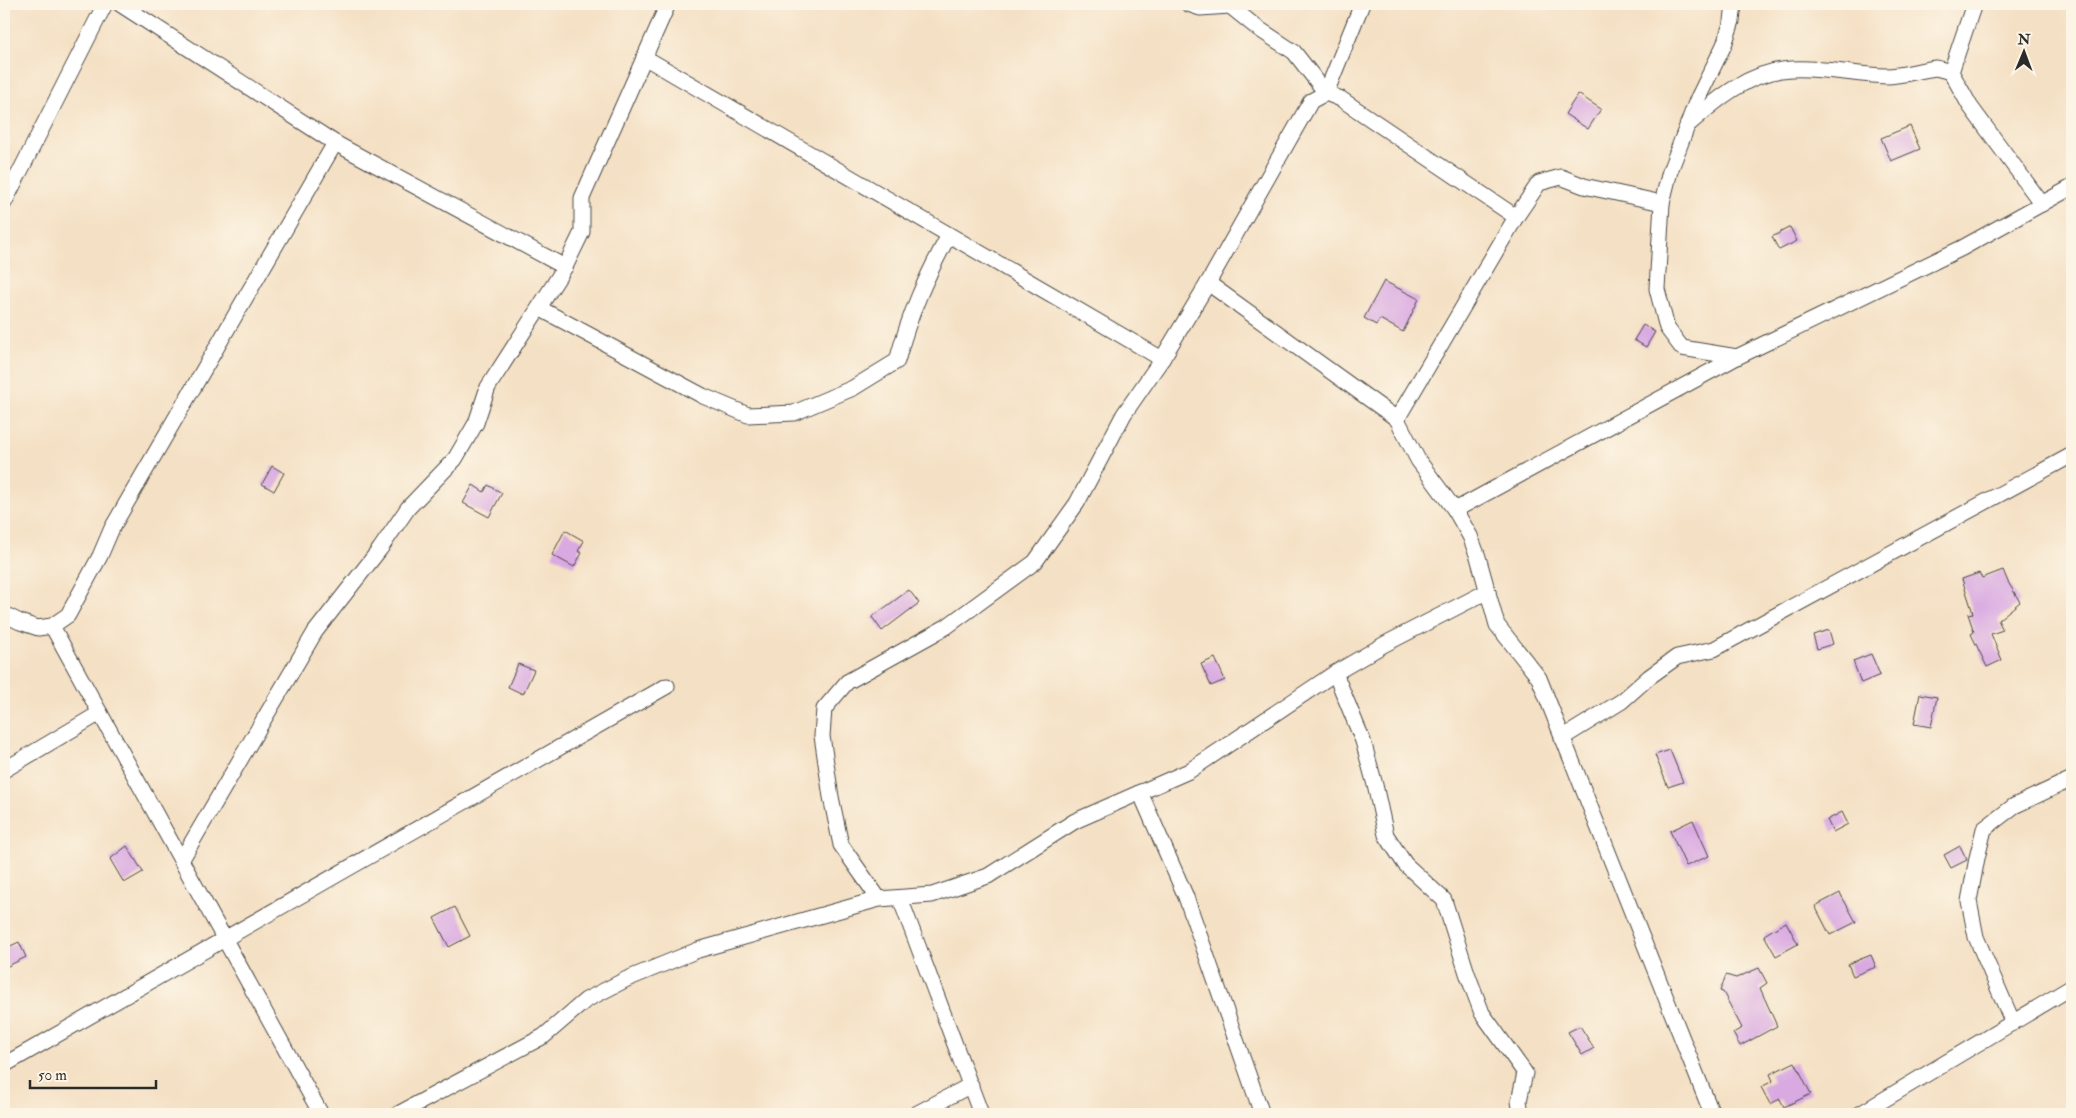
<svg xmlns="http://www.w3.org/2000/svg" width="2076" height="1118" font-family="'IM FELL Double Pica',serif">
  <style>
    .building { fill: #d9a9e2 }
    .lines { fill: none; stroke-linecap: round; stroke-linejoin: round }
    .minor-casing { stroke: #494642; stroke-width: 17 }
    .minor { stroke: #fff; stroke-width: 15 }
  </style>
  <rect width="100%" height="100%" fill="#fcf5e5"/>
  <filter id="ink" filterUnits="userSpaceOnUse"><feTurbulence type="fractalNoise" baseFrequency=".02" numOctaves="2"/><feDisplacementMap in="SourceGraphic" scale="10" xChannelSelector="R" yChannelSelector="G"/><feConvolveMatrix kernelMatrix="1 2 1 2 8 2 1 2 1" color-interpolation-filters="sRGB"/></filter>
  <filter id="wash" filterUnits="userSpaceOnUse"><feTurbulence type="fractalNoise" baseFrequency=".0096" numOctaves="4" result="noise"/><feDisplacementMap in="SourceGraphic" scale="20" xChannelSelector="R" yChannelSelector="G"/><feGaussianBlur stdDeviation="1.12" result="paint"/><feColorMatrix in="noise" values="0 0 0 0 0 0 0 0 0 0 0 0 0 0 0 0 0 1.4 0 .05"/><feComposite in="paint" operator="in"/></filter>
  <g filter="url(#wash)">
    <rect width="100%" height="100%" fill="#f4e0c4"/>
    <g id="blocks">
      <g class="building">
        <path d="M 1578,94 L 1601,109 L 1588,129 L 1565,114 Z"/>
        <path d="M 1910,126 L 1920,149 L 1891,161 L 1881,138 Z"/>
        <path d="M 1790,227 L 1797,241 L 1779,250 L 1772,237 Z"/>
        <path d="M 1384,281 L 1419,299 L 1403,332 L 1380,319 L 1376,325 L 1364,318 Z"/>
        <path d="M 1643,325 L 1655,332 L 1646,347 L 1634,340 Z"/>
        <path d="M 272,466 L 284,473 L 274,491 L 262,484 Z"/>
        <path d="M 473,485 L 484,492 L 488,485 L 502,493 L 489,517 L 463,503 Z"/>
        <path d="M 565,530 L 584,541 L 578,551 L 582,553 L 574,567 L 552,555 Z"/>
        <path d="M 2003,570 L 2008,582 L 2020,602 L 1998,620 L 2003,630 L 1991,634 L 2002,660 L 1987,667 L 1971,634 L 1974,632 L 1968,614 L 1973,613 L 1962,579 L 1979,573 L 1982,578 Z"/>
        <path d="M 909,590 L 919,603 L 882,631 L 872,617 Z"/>
        <path d="M 1829,630 L 1833,644 L 1817,649 L 1813,635 Z"/>
        <path d="M 1871,654 L 1880,675 L 1861,683 L 1853,661 Z"/>
        <path d="M 1215,658 L 1225,680 L 1211,686 L 1201,664 Z"/>
        <path d="M 518,664 L 534,670 L 523,694 L 508,687 Z"/>
        <path d="M 1920,694 L 1937,697 L 1931,727 L 1914,724 Z"/>
        <path d="M 1670,750 L 1683,782 L 1668,787 L 1655,755 Z"/>
        <path d="M 1842,812 L 1848,824 L 1833,832 L 1827,820 Z"/>
        <path d="M 1693,820 L 1709,856 L 1686,866 L 1670,831 Z"/>
        <path d="M 127,846 L 143,872 L 124,883 L 110,859 Z"/>
        <path d="M 1960,846 L 1967,860 L 1951,868 L 1944,855 Z"/>
        <path d="M 1840,893 L 1856,922 L 1830,935 L 1815,906 Z"/>
        <path d="M 455,907 L 470,936 L 449,947 L 434,918 Z"/>
        <path d="M 1786,922 L 1798,944 L 1776,956 L 1764,935 Z"/>
        <path d="M 19,942 L 26,957 L 4,968 L 4,949 Z"/>
        <path d="M 1871,955 L 1876,967 L 1853,976 L 1848,964 Z"/>
        <path d="M 1759,968 L 1767,983 L 1760,988 L 1777,1026 L 1740,1046 L 1733,1033 L 1742,1028 L 1723,992 L 1720,991 L 1726,975 L 1736,978 Z"/>
        <path d="M 1580,1026 L 1594,1048 L 1582,1055 L 1568,1032 Z"/>
        <path d="M 1795,1062 L 1811,1094 L 1784,1107 L 1780,1099 L 1770,1104 L 1761,1087 L 1773,1081 L 1770,1074 Z"/>
      </g>
    </g>
  </g>
  <g filter="url(#ink)">
    <use href="#blocks" fill-opacity="0" stroke="#494642" stroke-width="1"/>
    <g class="lines">
      <defs>
        <g id="minor">
          <path d="M 120,4 L 335,143 L 565,267"/>
          <path d="M 1188,4 L 1200,8 L 1230,6 L 1256,27 L 1294,52 L 1326,93 L 1362,4"/>
          <path d="M 1734,4 L 1732,21 L 1724,45 L 1697,100 L 1670,171 L 1662,203 L 1657,289 L 1667,328 L 1682,348 L 1737,357"/>
          <path d="M 644,57 L 1162,359"/>
          <path d="M 1951,72 L 1974,4"/>
          <path d="M 1688,125 C 1717,99 1750,71 1791,69 C 1822,67 1855,75 1886,76 C 1903,76 1919,70 1936,68 L 1951,72 L 1970,106 L 2042,204"/>
          <path d="M 4,203 L 105,4"/>
          <path d="M 1208,283 L 1397,419 L 1418,460 L 1455,510 L 1470,536 L 1478,557 L 1497,625 L 1539,678 L 1712,1114"/>
          <path d="M 539,308 L 703,396 L 748,415 L 794,413 L 853,388 L 897,361 C 910,313 925,279 949,235"/>
          <path d="M 1397,419 L 1516,217 L 1539,183 L 1561,177 L 1584,186 L 1662,203"/>
          <path d="M 1455,510 L 1737,357 L 1962,248 L 2072,187"/>
          <path d="M 4,614 L 20,622 L 38,628 L 52,626 L 68,615 L 100,556 L 112,528 L 335,143"/>
          <path d="M 52,626 L 321,1114"/>
          <path d="M 1335,673 L 1363,741 L 1375,785 L 1386,835 L 1405,864 L 1444,900 L 1467,973 L 1482,1013 L 1525,1073 L 1519,1101 L 1521,1114"/>
          <path d="M 1562,738 L 1622,701 L 1649,677 L 1677,657 L 1714,649 L 2072,455"/>
          <path d="M 4,770 L 100,713"/>
          <path d="M 1140,792 L 1186,897 L 1262,1114"/>
          <path d="M 182,859 L 315,632 L 380,549 L 408,508 L 455,459 L 476,423 L 488,387 L 565,267 L 582,232 L 582,198 L 668,4"/>
          <path d="M 900,898 L 981,1114"/>
          <path d="M 879,899 L 841,845 L 831,797 L 822,736 L 824,709 L 847,682 L 946,627 L 1035,562 L 1077,503 L 1124,414 L 1162,359 L 1208,283 L 1311,101 L 1326,93 L 1341,99 L 1516,217"/>
          <path d="M 2013,1023 L 1976,937 L 1969,901 L 1977,858 L 1984,829 L 2014,806 L 2072,779"/>
          <path d="M 4,1065 L 667,686"/>
          <path d="M 398,1114 L 544,1036 L 586,1000 L 627,979 L 698,950 L 879,899 L 932,895 L 988,876 L 1075,821 L 1189,771 L 1335,673 L 1385,644 L 1488,591"/>
          <path d="M 916,1114 L 971,1085"/>
          <path d="M 1860,1114 L 2072,987"/>
        </g>
      </defs>
      <use href="#minor" class="minor-casing"/>
      <use href="#minor" class="minor"/>
    </g>
  </g>
  <rect width="2076" height="1118" fill="none" stroke="#fcf5e5" stroke-width="20"/>
  <g transform="translate(2024 52) rotate(1)" stroke="#fcf5e5" stroke-width="4" paint-order="stroke">
  <path d="M0-4L9 19L0 12L-9 19Z" fill="#2b2b2b"/>
  <text y="-8" font-size="14" font-weight="bold" text-anchor="middle" fill="#2b2b2b">N</text>
  </g>
  <path d="M30 1080v8h126v-8" fill="none" stroke="#2b2b2b" stroke-width="2.5"/>
  <text x="38" y="1080" font-size="15" fill="#2b2b2b" stroke="#fcf5e5" stroke-width="4" paint-order="stroke">50 m</text>
</svg>
